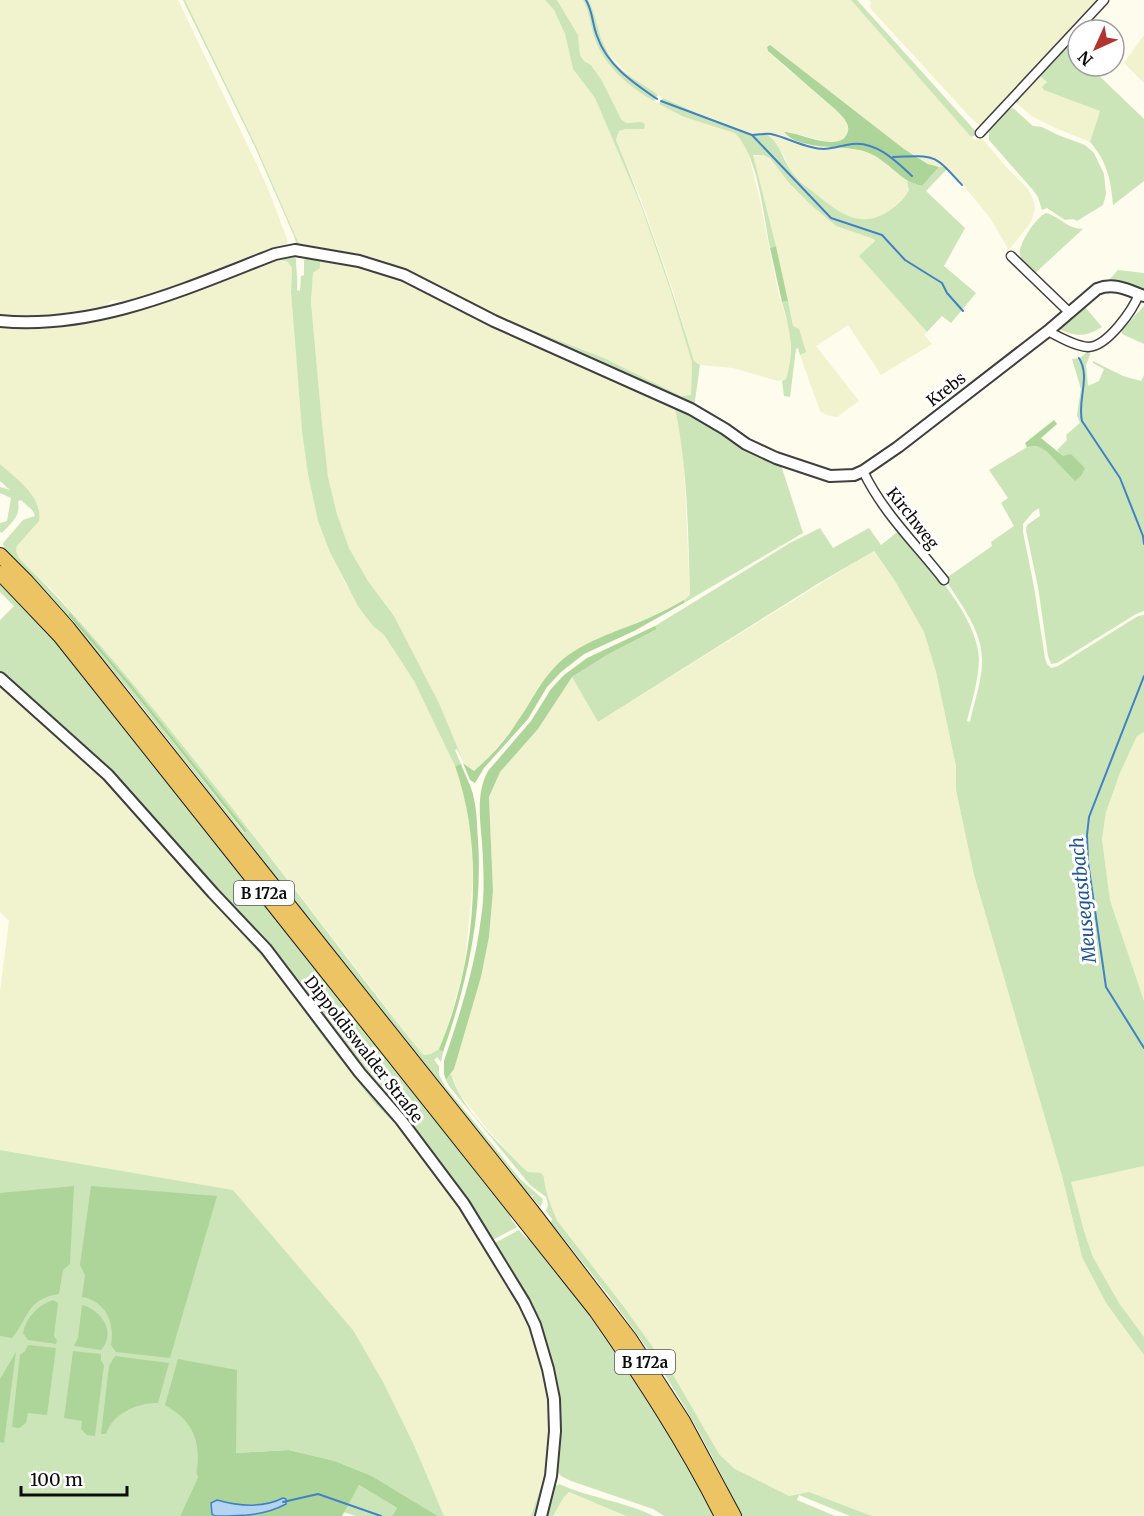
<svg xmlns="http://www.w3.org/2000/svg" width="1144" height="1516" font-family="Merriweather,serif">
  <style>
    .farmland { fill: #f1f2ce }
    .green { fill: #cbe5b8; fill-rule: evenodd }
    .forest { fill: #aed599 }
    .water { fill: #b4d4f2; stroke: #4082c4; stroke-width: 1.5 }
    .lines { fill: none; stroke-linecap: round; stroke-linejoin: round }
    .stream { stroke: #4082c4; stroke-width: 2 }
    .minor-casing { stroke: #3f3f3f; stroke-width: 11 }
    .tertiary-casing { stroke: #3f3f3f; stroke-width: 14 }
    .trunk-casing { stroke: #1d1d1d; stroke-width: 16 }
    .minor { stroke: #fff; stroke-width: 8 }
    .tertiary { stroke: #fff; stroke-width: 10 }
    .trunk { stroke: #edc464; stroke-width: 14 }
    .labels { text-anchor: middle; dominant-baseline: central; stroke-width: 6; stroke-linejoin: round; paint-order: stroke }
    .shield { fill: #fff; stroke: #555; stroke-width: 1.5 }
    .shield-label { font-size: 15px; font-weight: bold; fill: #0c0c0c }
    .street-label { font-size: 16px; fill: #0c0c0c; stroke: #fff }
    .water-label { font-size: 18px; font-style: italic; fill: #1e5595; stroke: #fff }
  </style>
  <rect width="100%" height="100%" fill="#fefcec"/>
  <g class="farmland">
    <path d="M 0,0 L 178,0 L 267,186 L 287,239 L 287,244 L 281,248 L 239,260 L 183,285 L 129,302 L 112,300 L 105,307 L 62,315 L 0,315 Z"/>
    <path d="M 185,0 L 545,0 L 554,10 L 565,34 L 573,69 L 595,98 L 640,203 L 671,292 L 692,363 L 691,395 L 681,396 L 604,358 L 496,316 L 394,264 L 338,251 L 302,246 L 298,242 L 256,146 Z"/>
    <path d="M 557,0 L 583,0 L 587,7 L 595,38 L 612,68 L 651,99 L 684,117 L 736,133 L 747,148 L 759,196 L 777,287 L 790,331 L 790,367 L 786,379 L 778,381 L 733,368 L 700,365 L 694,361 L 673,291 L 642,202 L 616,140 L 619,131 L 626,129 L 641,129 L 645,126 L 641,122 L 626,123 L 621,119 L 591,65 L 584,61 L 580,55 L 578,35 Z"/>
    <path d="M 588,0 L 851,0 L 971,137 L 975,140 L 980,136 L 1007,168 L 1028,189 L 1034,202 L 1035,209 L 1031,222 L 1009,250 L 990,218 L 960,181 L 946,168 L 933,166 L 904,149 L 770,46 L 767,47 L 768,51 L 788,70 L 806,83 L 836,110 L 846,121 L 849,131 L 847,135 L 838,142 L 824,141 L 789,132 L 784,132 L 785,134 L 804,144 L 860,150 L 871,154 L 883,160 L 907,181 L 909,190 L 907,193 L 899,204 L 879,217 L 862,221 L 843,214 L 828,204 L 792,174 L 783,154 L 766,133 L 752,134 L 704,116 L 663,98 L 631,78 L 606,51 Z"/>
    <path d="M 869,0 L 1100,0 L 987,124 L 979,125 L 971,118 L 870,8 L 871,2 Z"/>
    <path d="M 1144,35 L 1144,83 L 1124,63 Z"/>
    <path d="M 1039,75 L 1047,82 L 1045,90 L 1100,111 L 1090,142 L 1058,129 L 1033,117 L 1016,103 Z"/>
    <path d="M 763,155 L 770,158 L 789,183 L 812,206 L 836,226 L 874,239 L 875,241 L 860,256 L 927,332 L 924,335 L 932,344 L 881,375 L 848,325 L 816,346 L 859,401 L 837,417 L 827,415 L 820,411 L 800,355 L 805,352 L 793,326 L 776,246 L 753,156 Z"/>
    <path d="M 280,259 L 288,262 L 292,268 L 291,292 L 302,431 L 318,521 L 345,583 L 372,625 L 384,635 L 414,681 L 447,745 L 464,792 L 471,836 L 473,880 L 464,969 L 446,1033 L 439,1049 L 431,1054 L 423,1055 L 255,837 L 130,680 L 57,595 L 19,558 L 16,551 L 17,546 L 33,528 L 39,508 L 32,495 L 0,464 L 0,328 L 62,326 L 96,321 L 158,305 L 258,264 Z"/>
    <path d="M 320,260 L 359,267 L 404,282 L 493,327 L 675,408 L 682,440 L 684,466 L 690,595 L 684,600 L 651,617 L 603,637 L 564,659 L 538,687 L 518,722 L 485,762 L 474,771 L 464,763 L 439,703 L 394,616 L 368,581 L 349,548 L 337,514 L 328,477 L 321,413 L 311,302 L 313,273 L 316,272 Z"/>
    <path d="M 873,551 L 895,581 L 924,632 L 936,672 L 956,766 L 956,790 L 974,875 L 1062,1176 L 1082,1257 L 1106,1303 L 1144,1355 L 1144,1516 L 872,1516 L 809,1492 L 789,1496 L 739,1472 L 719,1454 L 675,1378 L 624,1307 L 559,1223 L 553,1214 L 543,1183 L 544,1177 L 541,1174 L 528,1172 L 522,1167 L 488,1130 L 460,1095 L 451,1074 L 481,977 L 489,937 L 493,891 L 489,797 L 500,772 L 538,729 L 572,677 L 598,722 Z"/>
    <path d="M 0,686 L 96,771 L 273,969 L 325,1040 L 375,1104 L 396,1124 L 457,1205 L 519,1305 L 538,1349 L 548,1394 L 550,1434 L 545,1474 L 531,1516 L 444,1516 L 414,1445 L 353,1330 L 233,1190 L 0,1150 L 0,992 L 9,921 L 0,912 Z"/>
    <path d="M 1144,732 L 1144,1001 L 1110,900 L 1102,839 L 1106,812 L 1120,773 L 1137,736 Z"/>
    <path d="M 1144,1166 L 1144,1337 L 1119,1303 L 1093,1257 L 1084,1231 L 1070,1182 Z"/>
    <path d="M 569,1492 L 626,1516 L 553,1516 L 564,1497 Z"/>
  </g>
  <g class="green">
    <path d="M 183,0 L 185,0 L 256,146 L 298,242 L 302,246 L 338,251 L 394,264 L 496,316 L 604,358 L 681,396 L 691,395 L 692,363 L 671,292 L 640,203 L 595,98 L 573,69 L 565,34 L 554,10 L 545,0 L 557,0 L 578,35 L 580,55 L 584,61 L 591,65 L 602,81 L 621,119 L 626,123 L 641,122 L 645,124 L 644,129 L 626,129 L 619,131 L 616,140 C 646,212 671,286 694,361 L 700,365 L 694,408 L 496,319 L 406,273 L 297,246 L 294,236 L 255,147 Z"/>
    <path d="M 583,0 L 588,0 C 596,14 597,30 604,45 C 616,73 637,79 658,95 L 654,101 C 629,87 603,65 594,36 C 590,23 590,12 583,0 Z"/>
    <path d="M 851,0 L 857,0 L 978,134 L 971,137 Z"/>
    <path d="M 1065,43 L 1078,56 L 1078,66 L 1089,66 L 1144,119 L 1144,181 L 1113,205 C 1111,180 1107,161 1090,142 L 1100,111 L 1044,90 L 1042,87 L 1047,82 L 1039,75 L 1019,99 L 1018,103 L 1016,103 L 1017,97 Z"/>
    <path d="M 663,98 L 704,116 L 752,134 L 765,133 C 781,143 783,162 794,175 C 800,183 808,187 816,194 C 838,212 861,231 890,210 C 898,205 904,199 909,190 L 907,181 L 922,186 L 939,167 L 945,167 L 947,169 L 926,191 L 965,228 L 944,266 L 976,293 L 951,323 L 942,316 L 927,332 L 859,256 L 875,241 L 874,239 L 836,226 L 812,206 L 789,183 L 770,158 L 763,155 L 753,155 L 776,246 L 770,248 C 763,214 759,158 735,133 L 684,117 L 659,104 Z"/>
    <path d="M 1013,108 L 1033,126 L 1042,127 L 1058,135 L 1085,145 L 1094,153 L 1104,174 L 1106,194 L 1103,205 L 1077,221 L 1073,219 L 1065,220 L 1047,208 L 1042,210 L 1038,197 L 1033,190 L 989,140 L 989,129 L 1007,110 Z"/>
    <path d="M 1046,213 C 1061,217 1065,228 1083,229 L 1034,274 C 1029,269 1022,263 1020,255 C 1017,246 1037,216 1046,213 Z"/>
    <path d="M 293,255 L 296,259 C 296,270 298,279 297,290 L 300,291 L 301,276 L 304,275 L 304,260 L 308,257 L 379,269 L 692,412 L 781,465 L 803,533 L 684,603 L 684,600 L 690,595 C 688,533 688,469 675,408 L 493,327 L 404,282 L 359,267 L 320,260 L 320,268 L 313,273 L 311,302 L 321,413 L 328,477 L 337,514 L 349,548 L 368,581 L 394,616 L 439,703 L 464,763 L 457,749 L 455,750 L 461,764 L 455,766 L 414,681 L 384,635 L 372,625 L 358,606 L 330,552 L 318,521 L 308,474 L 302,431 L 291,292 L 292,268 L 288,262 L 280,259 L 258,264 L 158,305 L 96,321 L 62,326 L 0,328 L 0,325 L 61,324 L 257,262 Z"/>
    <path d="M 1118,270 L 1144,273 L 1144,290 L 1110,279 Z"/>
    <path d="M 788,301 L 793,326 L 799,329 L 806,352 L 800,355 L 798,348 L 796,349 L 790,397 L 784,396 L 782,381 L 786,379 C 795,352 790,329 782,302 Z"/>
    <path d="M 1144,306 L 1144,344 L 1122,334 L 1121,330 Z"/>
    <path d="M 1085,307 L 1102,327 C 1086,337 1076,337 1059,329 Z"/>
    <path d="M 1089,350 L 1090,355 L 1086,365 L 1088,386 L 1099,381 L 1104,369 L 1093,363 L 1093,361 L 1123,376 L 1141,381 L 1144,375 L 1144,611 L 1136,614 L 1057,663 L 1051,664 L 1048,656 L 1038,587 L 1026,530 L 1027,525 L 1040,516 L 1039,508 L 1033,512 L 1023,524 L 1023,532 L 1034,587 L 1045,658 L 1047,664 L 1051,668 L 1058,666 L 1138,616 L 1144,615 L 1144,732 L 1137,736 L 1120,773 L 1106,812 L 1102,839 L 1110,900 L 1144,1001 L 1144,1166 L 1071,1182 L 1084,1231 L 1093,1257 L 1119,1303 L 1144,1337 L 1144,1355 L 1106,1303 L 1082,1257 L 1062,1176 L 974,875 L 956,790 L 956,766 L 936,672 L 924,632 L 895,581 L 874,551 L 819,583 L 598,722 L 572,677 L 607,655 L 657,629 L 655,626 L 790,543 L 820,528 L 833,548 L 869,528 L 881,545 L 900,530 C 926,562 977,615 979,658 C 979,678 972,701 967,721 L 970,722 C 974,702 983,679 982,658 C 981,629 960,603 945,579 L 992,546 L 991,542 L 1014,526 L 1001,503 L 1008,498 L 989,470 L 1027,447 L 1037,446 L 1046,451 L 1075,480 L 1063,457 L 1057,450 L 1067,440 L 1066,435 L 1080,423 L 1077,415 L 1081,389 L 1072,359 L 1080,358 Z"/>
    <path d="M 0,464 C 16,479 43,496 39,521 L 17,546 L 16,551 L 19,558 C 75,613 126,674 175,736 C 260,841 339,950 423,1055 L 431,1054 L 439,1049 L 443,1052 L 441,1062 L 437,1057 L 434,1060 L 439,1066 L 439,1075 L 445,1086 L 520,1179 L 543,1199 L 541,1207 L 532,1198 L 534,1195 L 531,1196 L 516,1181 L 128,689 L 59,607 L 5,551 L 3,543 L 23,520 L 35,516 L 33,511 L 21,500 L 18,501 C 21,516 12,522 2,533 L 0,532 L 0,535 L 0,523 L 7,521 L 11,498 L 0,493 L 0,487 L 10,490 L 0,481 ZM 70,614 L 130,683 L 247,832 L 244,833 L 128,685 L 68,616 Z"/>
    <path d="M 0,582 L 56,642 L 154,763 L 510,1214 L 511,1219 L 517,1227 L 491,1241 L 474,1213 L 198,872 L 0,674 L 0,620 L 14,606 L 0,592 Z"/>
    <path d="M 0,682 L 97,770 L 261,949 L 441,1176 L 521,1304 L 540,1349 L 552,1414 L 545,1474 L 547,1482 L 537,1516 L 531,1516 L 545,1474 L 550,1434 L 548,1394 L 538,1349 L 519,1305 L 457,1205 L 396,1124 L 375,1104 L 325,1040 L 273,969 L 96,771 L 0,686 Z"/>
    <path d="M 451,1074 C 462,1111 497,1140 522,1167 L 528,1172 L 541,1173 L 544,1177 C 543,1185 554,1216 559,1223 L 624,1307 L 675,1378 L 719,1454 L 735,1469 L 789,1496 L 809,1492 L 872,1516 L 850,1516 L 799,1495 L 797,1500 L 835,1516 L 742,1516 C 718,1467 693,1418 663,1372 C 629,1320 590,1271 551,1223 L 552,1219 L 546,1211 L 548,1205 L 546,1197 L 530,1185 L 449,1086 L 446,1080 Z"/>
    <path d="M 0,1150 L 233,1190 L 353,1330 L 383,1382 L 414,1445 L 444,1516 L 438,1516 L 372,1476 L 335,1461 L 289,1450 L 236,1453 L 236,1447 L 198,1477 L 180,1516 L 0,1516 Z"/>
    <path d="M 519,1230 L 526,1238 L 531,1240 C 566,1284 603,1328 634,1376 C 664,1421 689,1468 714,1516 L 664,1516 L 653,1509 L 571,1481 L 561,1476 L 557,1472 L 552,1369 L 493,1244 Z"/>
    <path d="M 559,1484 C 589,1498 624,1501 654,1516 L 626,1516 L 569,1492 L 564,1497 L 553,1516 L 544,1516 L 552,1488 Z"/>
    <path d="M 359,1485 L 397,1508 L 392,1516 L 356,1516 L 343,1512 Z"/>
  </g>
  <g class="forest">
    <path d="M 770,45 L 904,149 L 928,164 L 939,167 L 922,186 C 917,184 910,183 905,179 C 890,168 879,154 859,150 C 836,145 799,150 784,132 C 799,132 838,153 847,134 C 852,125 842,116 836,110 L 768,51 L 767,47 Z"/>
    <path d="M 776,246 L 788,301 L 782,302 L 770,248 Z"/>
    <path d="M 1054,420 L 1057,424 L 1041,438 L 1063,456 L 1071,454 L 1085,468 L 1081,476 L 1075,481 L 1046,451 L 1037,446 L 1027,447 L 1025,443 Z"/>
    <path d="M 684,600 L 684,603 L 634,631 L 584,654 L 561,672 L 547,687 L 528,719 L 484,768 L 475,783 L 470,780 L 463,763 L 474,771 C 490,757 506,740 517,722 C 530,704 538,685 553,669 C 578,641 618,632 651,617 C 662,612 673,606 684,600 Z"/>
    <path d="M 70,613 L 130,683 L 247,831 L 245,833 L 128,685 L 68,615 Z"/>
    <path d="M 655,626 L 657,629 L 607,655 L 572,677 L 538,729 L 500,772 L 489,797 L 493,891 L 489,937 L 481,977 L 454,1069 L 446,1080 L 444,1074 L 444,1061 C 460,1014 475,967 481,918 C 484,900 484,880 483,862 C 483,832 473,798 488,771 L 531,721 L 551,689 L 564,675 L 587,658 Z"/>
    <path d="M 461,764 C 465,775 472,787 474,799 C 477,812 477,826 478,840 C 483,913 467,984 443,1052 L 439,1049 C 475,965 486,853 455,766 Z"/>
    <path d="M 74,1186 L 70,1264 L 63,1270 L 59,1294 C 26,1299 29,1318 12,1338 L 0,1336 L 0,1193 Z"/>
    <path d="M 91,1186 L 217,1196 L 170,1358 L 116,1352 L 111,1345 C 115,1323 106,1301 82,1297 L 85,1275 L 80,1265 Z"/>
    <path d="M 53,1300 L 58,1303 L 54,1336 L 57,1340 L 56,1344 L 28,1340 L 23,1333 C 26,1317 38,1305 53,1300 Z"/>
    <path d="M 82,1305 C 96,1308 113,1325 106,1342 C 105,1345 103,1347 101,1350 L 74,1346 L 78,1338 Z"/>
    <path d="M 28,1345 L 56,1348 L 47,1415 L 28,1413 L 26,1423 L 19,1428 L 12,1427 L 20,1355 L 25,1351 Z"/>
    <path d="M 73,1351 L 101,1354 L 101,1360 L 104,1365 L 95,1436 L 87,1435 L 81,1429 L 82,1421 L 64,1418 Z"/>
    <path d="M 16,1352 L 4,1443 L 0,1442 L 0,1379 Z"/>
    <path d="M 115,1356 L 169,1363 L 158,1403 C 137,1403 113,1413 106,1434 L 101,1434 L 109,1366 Z"/>
    <path d="M 178,1359 L 237,1370 L 236,1453 L 289,1450 L 335,1461 L 372,1476 L 438,1516 L 392,1516 L 397,1508 L 359,1485 L 342,1516 L 180,1516 L 198,1477 C 195,1470 198,1466 198,1459 C 198,1432 187,1418 165,1405 Z"/>
  </g>
  <path class="water" d="M 283,1498 L 286,1499 L 286,1504 C 264,1516 241,1516 215,1516 L 212,1514 L 211,1503 L 217,1500 C 238,1506 263,1508 283,1498 Z"/>
  <g class="lines">
    <g class="stream">
      <path d="M 586,0 C 593,12 592,23 597,36 C 607,65 632,82 657,99"/>
      <path d="M 661,101 L 752,135 L 831,218 L 882,235 L 905,260 L 942,283 L 947,293 L 963,311"/>
      <path d="M 752,135 C 758,135 766,133 771,134 C 785,137 797,144 811,147 C 828,152 836,146 852,144 C 876,141 896,161 912,176"/>
      <path d="M 893,157 C 936,156 932,152 962,185"/>
      <path d="M 1079,358 C 1091,377 1077,400 1082,421 L 1120,478 L 1143,536 L 1144,544"/>
      <path d="M 1144,676 L 1089,817 L 1087,835 L 1088,862 L 1106,987 L 1144,1048"/>
      <path d="M 283,1502 L 318,1494 L 381,1516"/>
    </g>
    <defs>
      <g id="minor">
        <path d="M 980,133 L 1104,0"/>
        <path d="M 1011,256 L 1069,312"/>
        <path d="M 1048,331 C 1059,337 1075,346 1088,347 C 1107,347 1133,310 1139,294"/>
        <path d="M 863,471 C 883,513 916,544 944,580"/>
      </g>
      <g id="tertiary">
        <path d="M 0,321 C 97,330 187,288 275,254 L 295,250 L 359,261 L 404,275 L 494,321 L 691,409 L 725,429 L 746,444 L 776,458 L 830,476 L 854,475 L 863,471 L 898,447 L 1048,331 L 1097,289 C 1114,282 1128,290 1144,296"/>
        <path d="M 0,678 L 108,775 L 213,893 L 266,949 L 360,1073 L 401,1120 L 464,1204 L 524,1302 L 535,1325 L 548,1369 L 554,1399 L 555,1431 L 551,1476 L 541,1516"/>
      </g>
      <g id="trunk">
        <path d="M 0,555 L 27,582 L 68,628 L 532,1211 L 630,1339 L 683,1421 L 734,1516"/>
        <path d="M 0,573 L 60,636 L 596,1311 C 642,1377 686,1444 722,1516"/>
      </g>
    </defs>
    <use href="#minor" class="minor-casing"/>
    <use href="#tertiary" class="tertiary-casing"/>
    <use href="#trunk" class="trunk-casing"/>
    <use href="#minor" class="minor"/>
    <use href="#tertiary" class="tertiary"/>
    <use href="#trunk" class="trunk"/>
  </g>
  <g class="labels">
    <g class="shield">
      <rect x="234" y="881" width="60" height="24" rx="4.5"/>
      <rect x="615" y="1350" width="60" height="24" rx="4.5"/>
    </g>
    <g class="shield-label">
      <text x="264" y="893">B 172a</text>
      <text x="645" y="1362">B 172a</text>
    </g>
    <g class="street-label">
      <text transform="translate(946 389) rotate(-38)">Krebs</text>
      <text transform="translate(913 518) rotate(52)">Kirchweg</text>
      <text transform="translate(364 1049) rotate(52)">Dippoldiswalder Straße</text>
    </g>
    <g class="water-label">
      <text transform="translate(1083 900) rotate(-96)">Meusegastbach</text>
    </g>
  </g>
  <g transform="translate(1096 48) rotate(225)"><circle r="28" fill="#ffffff" stroke="#9e9e9e" stroke-width="1.5"/>
  <path d="M0-4.5L10 22L0 15L-10 22Z" fill="#b2342e"/>
  <text y="-9" font-size="16" font-weight="bold" text-anchor="middle" fill="#0c0c0c">N</text>
  </g>
  <path d="M21 1486v9h106v-9" fill="none" stroke="#0c0c0c" stroke-width="3"/>
  <text x="30" y="1486" font-size="18" fill="#0c0c0c" stroke="#ffffff" stroke-width="4.5" paint-order="stroke">100 m</text>
</svg>
